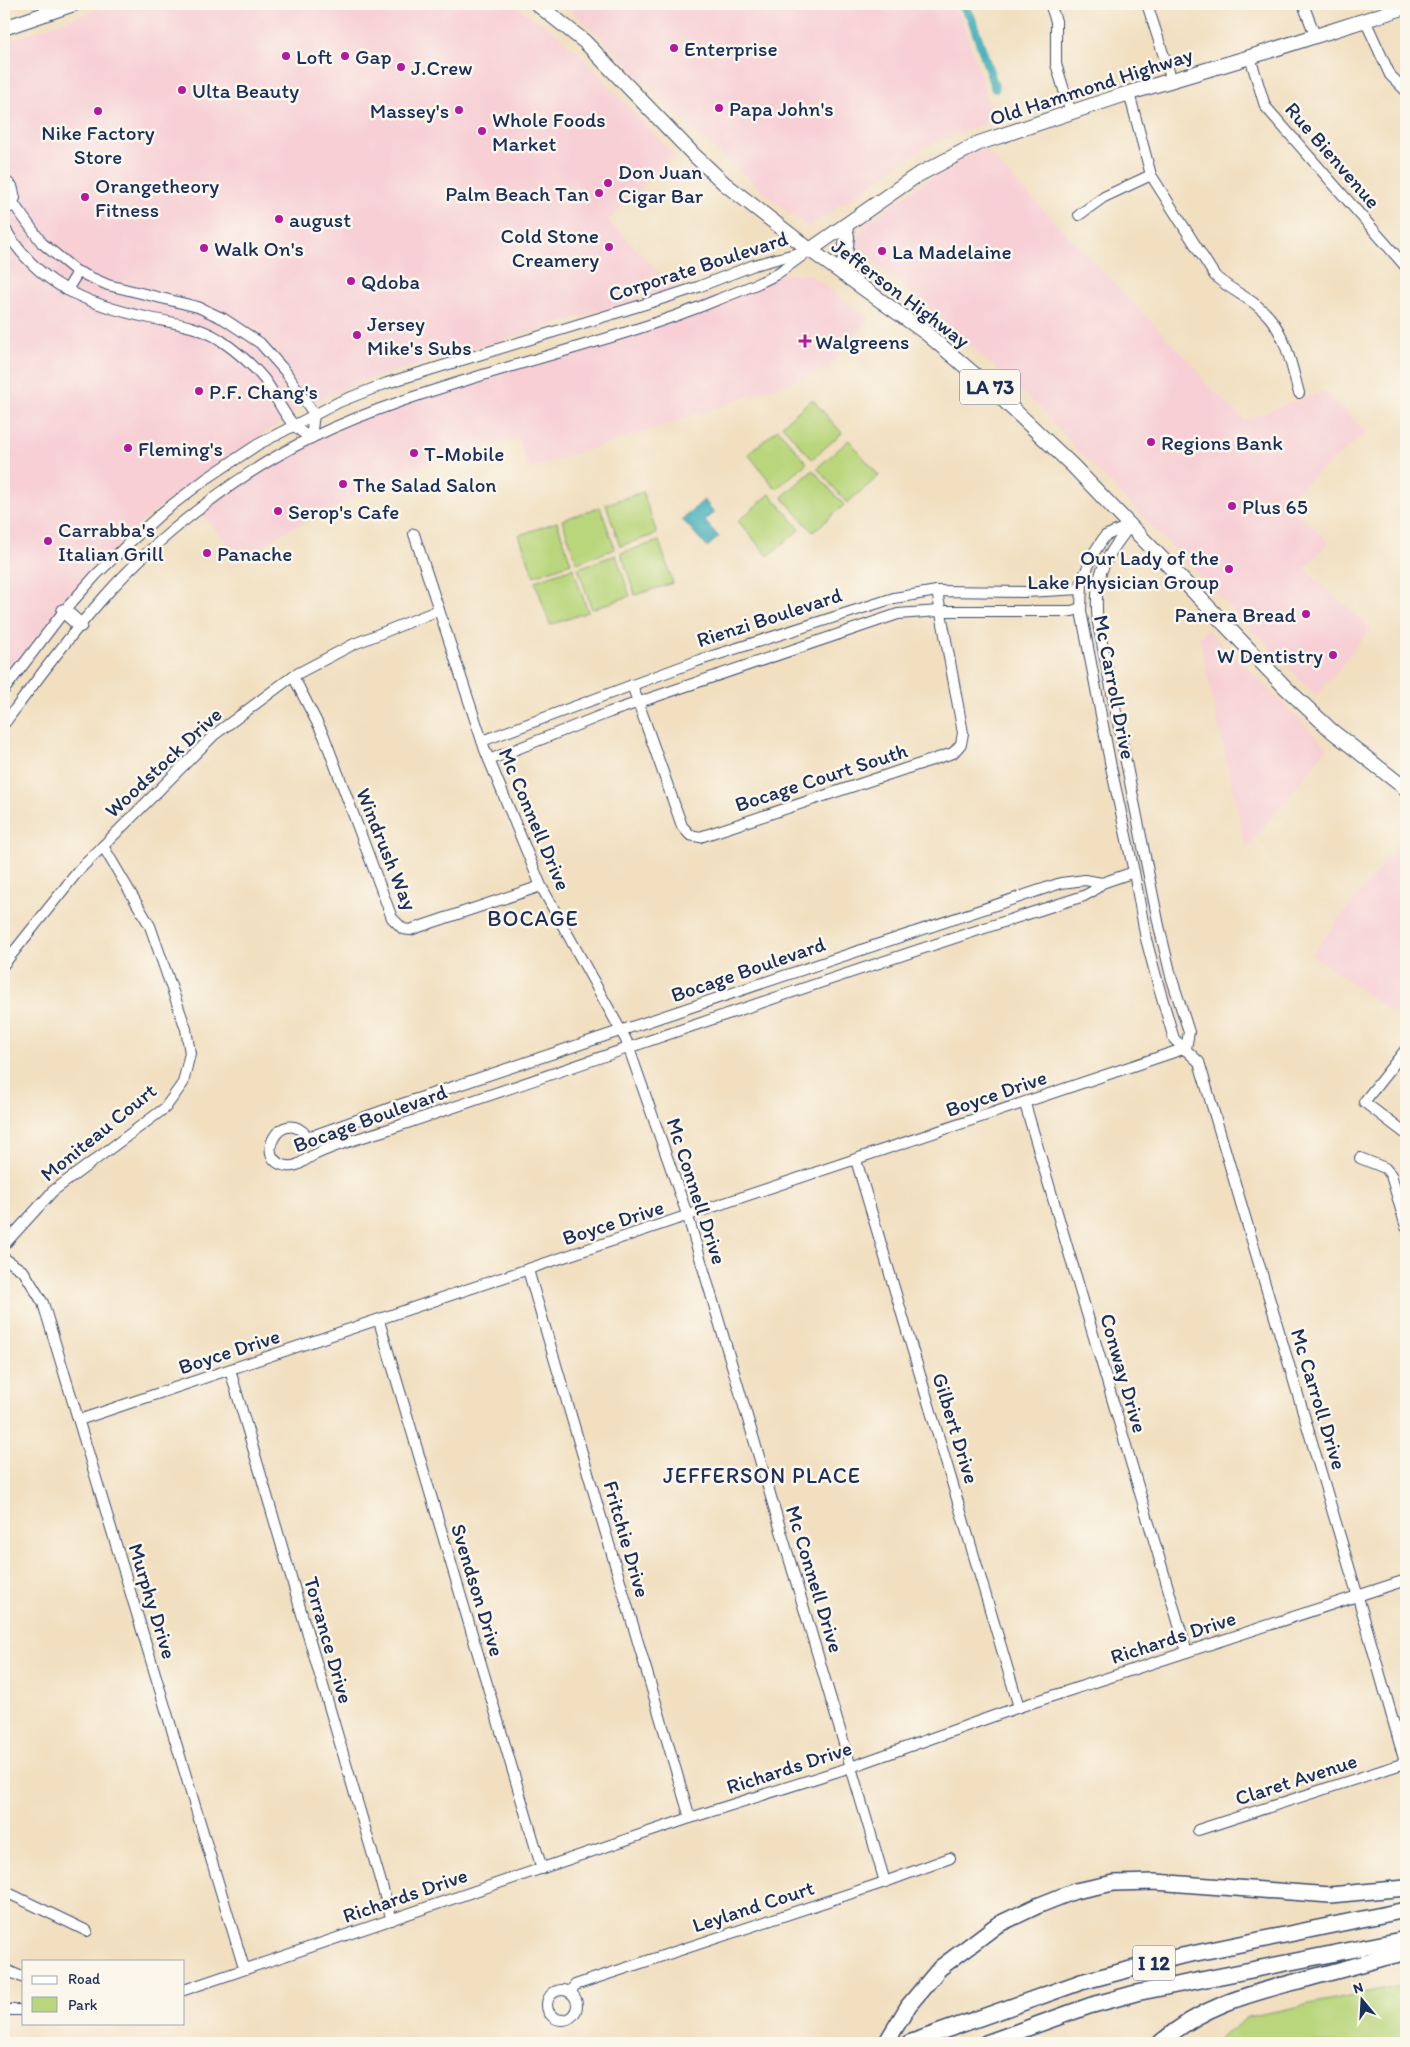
<svg xmlns="http://www.w3.org/2000/svg" width="1410" height="2047" font-family="Itim,sans-serif">
  <style>
    .built { fill: #f7cfd5 }
    .green { fill: #b9d67c; stroke: #6a826d }
    .water { fill: #3babb7; stroke: #2b6d8a }
    .lines { fill: none; stroke-linecap: round; stroke-linejoin: round }
    .canal { stroke: #3babb7; stroke-width: 9 }
    .minor-casing { stroke: #3b496d; stroke-width: 12 }
    .major-casing { stroke: #3b496d; stroke-width: 16 }
    .highway-casing { stroke: #3b496d; stroke-width: 18 }
    .minor { stroke: #fff; stroke-width: 10 }
    .major { stroke: #fff; stroke-width: 14 }
    .highway { stroke: #fff; stroke-width: 15 }
    .poi-dot { fill: #b5179e; stroke: #fbf7ec; stroke-width: 2 }
    .labels { text-anchor: middle; dominant-baseline: central; stroke-width: 5; stroke-linejoin: round; paint-order: stroke }
    .shield { fill: #fbf7ec; stroke: #5e6b89; stroke-width: 1 }
    .shield-label { font-size: 20px; font-weight: bold; fill: #1b2f5e }
    .poi-label { font-size: 21px; fill: #1b2f5e; stroke: #fbf7ec; text-anchor: start }
    .street-label { font-size: 21px; fill: #1b2f5e; stroke: #fbf7ec }
    .neighbourhood-label { font-size: 22px; letter-spacing: 1px; fill: #1b2f5e; stroke: #fbf7ec }
  </style>
  <rect width="100%" height="100%" fill="#fbf7ec"/>
  <filter id="ink" filterUnits="userSpaceOnUse"><feTurbulence type="fractalNoise" baseFrequency=".02" numOctaves="2"/><feDisplacementMap in="SourceGraphic" scale="10" xChannelSelector="R" yChannelSelector="G"/><feConvolveMatrix kernelMatrix="1 2 1 2 8 2 1 2 1" color-interpolation-filters="sRGB"/></filter>
  <filter id="wash" filterUnits="userSpaceOnUse"><feTurbulence type="fractalNoise" baseFrequency=".0096" numOctaves="4" result="noise"/><feDisplacementMap in="SourceGraphic" scale="20" xChannelSelector="R" yChannelSelector="G"/><feGaussianBlur stdDeviation="1.12" result="paint"/><feColorMatrix in="noise" values="0 0 0 0 0 0 0 0 0 0 0 0 0 0 0 0 0 1.4 0 .05"/><feComposite in="paint" operator="in"/></filter>
  <g filter="url(#wash)">
    <rect width="100%" height="100%" fill="#f1dfc0"/>
    <g class="built">
      <path d="M 115,4 L 512,4 L 552,30 L 577,52 L 675,156 L 608,220 L 675,289 L 365,380 L 298,410 L 273,428 L 212,467 L 148,516 L 67,596 L 4,679 L 4,42 Z"/>
      <path d="M 565,4 L 947,4 L 961,16 L 994,119 L 925,147 L 808,228 L 754,184 L 681,119 L 609,45 Z"/>
      <path d="M 979,143 L 1197,369 L 1205,383 L 1245,420 L 1323,391 L 1367,432 L 1284,501 L 1329,542 L 1305,569 L 1371,628 L 1316,696 L 1074,446 L 1038,406 L 923,303 L 851,244 L 865,224 Z"/>
      <path d="M 809,274 L 869,319 L 828,369 L 675,422 L 529,469 L 518,437 L 425,466 L 283,533 L 243,560 L 198,511 L 311,443 L 383,408 L 565,350 L 774,275 Z"/>
      <path d="M 1207,629 L 1328,748 L 1246,849 L 1199,637 Z"/>
      <path d="M 1406,834 L 1406,1023 L 1312,954 Z"/>
    </g>
    <g class="green">
      <path d="M 812,399 L 842,433 L 812,459 L 782,425 Z"/>
      <path d="M 778,429 L 807,463 L 776,489 L 748,454 Z"/>
      <path d="M 849,440 L 879,476 L 847,503 L 817,468 Z"/>
      <path d="M 813,470 L 844,505 L 813,532 L 782,497 Z"/>
      <path d="M 643,492 L 657,534 L 620,546 L 606,504 Z"/>
      <path d="M 770,494 L 800,529 L 768,556 L 738,521 Z"/>
      <path d="M 600,507 L 615,549 L 577,563 L 562,520 Z"/>
      <path d="M 557,522 L 571,563 L 534,576 L 519,535 Z"/>
      <path d="M 659,541 L 673,583 L 635,595 L 621,553 Z"/>
      <path d="M 616,555 L 630,596 L 592,609 L 578,568 Z"/>
      <path d="M 573,568 L 588,612 L 550,625 L 535,581 Z"/>
      <path d="M 1406,1984 L 1406,2043 L 1214,2043 L 1248,2017 Z"/>
    </g>
    <path class="water" d="M 704,500 L 715,513 L 704,520 L 719,537 L 707,547 L 682,519 Z"/>
    <g class="lines">
      <path class="canal" d="M 961,4 L 971,17 L 995,88"/>
    </g>
  </g>
  <g filter="url(#ink)">
    <g class="lines">
      <defs>
        <g id="minor">
          <path d="M 1050,4 L 1056,21 L 1056,64 L 1071,113"/>
          <path d="M 1147,4 L 1172,81"/>
          <path d="M 1303,4 L 1315,35"/>
          <path d="M 1365,20 L 1390,75 L 1406,91"/>
          <path d="M 1250,57 L 1265,106 L 1406,267"/>
          <path d="M 1129,93 L 1151,175 L 1215,276 C 1232,292 1256,300 1270,318 C 1287,339 1292,368 1299,393"/>
          <path d="M 4,180 L 12,186 L 15,198 L 10,207 L 4,210"/>
          <path d="M 13,203 L 42,243 L 76,271 L 108,285 L 198,307 L 224,319 L 260,343 L 285,371 L 314,414 L 311,438"/>
          <path d="M 1079,215 L 1104,197 L 1151,175"/>
          <path d="M 4,227 C 37,285 88,305 150,318 C 174,323 198,326 219,339 C 235,350 252,364 264,379 C 275,393 281,411 293,424 C 297,430 305,434 311,438"/>
          <path d="M 67,290 L 78,272"/>
          <path d="M 1130,525 L 1105,536 L 1095,551 L 1082,580 L 1081,611 L 1111,767 L 1134,872 L 1146,939 L 1158,984 L 1174,1039 L 1199,1062 L 1358,1597 L 1406,1766"/>
          <path d="M 1129,527 C 1102,563 1093,577 1098,623 L 1159,926 L 1171,976 L 1189,1032 L 1186,1048"/>
          <path d="M 414,534 L 485,750 L 541,886 L 626,1040 L 688,1217 L 885,1882"/>
          <path d="M 293,676 L 324,736 L 392,918 L 403,929 L 410,930 L 541,886"/>
          <path d="M 632,685 L 682,826 L 690,835 L 700,837 L 953,753 L 961,744 L 963,733 L 937,591"/>
          <path d="M 4,690 L 64,611 L 96,575 L 131,541 L 164,511 L 206,479 L 257,445 L 339,402 L 387,383 L 655,301 L 698,287 L 754,265 L 802,252"/>
          <path d="M 4,724 C 36,681 69,636 105,596 C 158,536 240,472 311,438 C 373,408 440,388 506,368 C 577,347 649,328 717,300 C 736,292 757,285 775,275 C 787,267 799,258 810,250"/>
          <path d="M 482,741 L 697,661 L 894,598 L 937,591 L 1026,592 L 1081,589"/>
          <path d="M 489,760 L 610,712 L 898,614 L 939,611 L 1072,611 L 1081,608"/>
          <path d="M 1102,883 L 1085,880 L 1061,883 L 396,1106 L 315,1135 L 307,1136 C 282,1105 251,1160 287,1166 C 297,1168 304,1160 312,1156 C 338,1143 368,1136 395,1127 C 625,1050 853,969 1084,896 L 1093,891 L 1102,883 L 1134,872"/>
          <path d="M 4,964 L 79,870 L 214,735 L 293,676 L 354,644 L 439,610"/>
          <path d="M 1406,1049 L 1364,1102 L 1406,1134"/>
          <path d="M 1025,1104 L 1187,1652"/>
          <path d="M 1360,1158 L 1385,1168 L 1391,1175 L 1406,1227"/>
          <path d="M 856,1160 L 1019,1707"/>
          <path d="M 4,1245 L 53,1191 L 165,1108 L 183,1083 L 190,1053 L 186,1029 L 150,926 L 103,846"/>
          <path d="M 4,1258 L 24,1272 L 43,1303 L 244,1968"/>
          <path d="M 528,1270 L 690,1818"/>
          <path d="M 379,1321 L 542,1869"/>
          <path d="M 230,1370 L 392,1920"/>
          <path d="M 79,1420 L 1186,1048"/>
          <path d="M 1198,1830 L 1405,1763"/>
          <path d="M 4,1891 L 87,1931"/>
          <path d="M 4,1969 L 24,1978"/>
          <circle cx="562" cy="2005" r="15"/>
          <path d="M 184,1990 L 690,1818 L 851,1767 L 1019,1707 L 1406,1580"/>
          <path d="M 571,1991 L 575,1985 L 885,1882 L 950,1858"/>
          <path d="M 4,2010 L 24,2010"/>
        </g>
        <g id="major">
          <path d="M 537,4 L 585,42 L 694,155 L 725,184 L 810,250 L 926,333 L 994,391 L 1073,466 L 1286,688 L 1332,731 L 1406,789"/>
          <path d="M 4,28 L 74,4"/>
          <path d="M 810,250 L 916,176 L 979,143 L 1129,93 L 1250,57 L 1406,7"/>
          <path d="M 843,274 L 847,237 L 845,226"/>
          <path d="M 64,611 L 80,625"/>
        </g>
        <g id="highway">
          <path d="M 886,2043 L 909,2005 L 940,1968 L 997,1925 L 1037,1906 L 1075,1891 L 1114,1883 L 1155,1882 L 1330,1895 L 1406,1888"/>
          <path d="M 909,2043 L 1081,1982 L 1177,1957 L 1406,1910"/>
          <path d="M 986,2043 L 1089,2006 L 1136,1993 L 1406,1939"/>
          <path d="M 1160,2043 C 1203,2005 1249,1994 1302,1980 C 1337,1971 1372,1961 1406,1952"/>
        </g>
      </defs>
      <use href="#minor" class="minor-casing"/>
      <use href="#major" class="major-casing"/>
      <use href="#highway" class="highway-casing"/>
      <use href="#minor" class="minor"/>
      <use href="#major" class="major"/>
      <use href="#highway" class="highway"/>
    </g>
  </g>
  <g class="poi-dot">
    <circle cx="674" cy="48" r="5"/>
    <circle cx="286" cy="56" r="5"/>
    <circle cx="345" cy="56" r="5"/>
    <circle cx="401" cy="67" r="5"/>
    <circle cx="182" cy="90" r="5"/>
    <circle cx="719" cy="108" r="5"/>
    <circle cx="459" cy="110" r="5"/>
    <circle cx="98" cy="111" r="5"/>
    <circle cx="482" cy="131" r="5"/>
    <circle cx="608" cy="183" r="5"/>
    <circle cx="599" cy="193" r="5"/>
    <circle cx="85" cy="197" r="5"/>
    <circle cx="279" cy="219" r="5"/>
    <circle cx="609" cy="247" r="5"/>
    <circle cx="204" cy="248" r="5"/>
    <circle cx="882" cy="251" r="5"/>
    <circle cx="351" cy="281" r="5"/>
    <circle cx="357" cy="335" r="5"/>
    <path d="M802.5 333.5h5v5h5v5h-5v5h-5v-5h-5v-5h5z"/>
    <circle cx="199" cy="391" r="5"/>
    <circle cx="1151" cy="442" r="5"/>
    <circle cx="128" cy="448" r="5"/>
    <circle cx="414" cy="453" r="5"/>
    <circle cx="343" cy="484" r="5"/>
    <circle cx="1232" cy="506" r="5"/>
    <circle cx="278" cy="511" r="5"/>
    <circle cx="48" cy="541" r="5"/>
    <circle cx="207" cy="553" r="5"/>
    <circle cx="1229" cy="569" r="5"/>
    <circle cx="1306" cy="614" r="5"/>
    <circle cx="1333" cy="655" r="5"/>
  </g>
  <g class="labels">
    <g class="shield">
      <rect x="960" y="369.5" width="60" height="35" rx="4"/>
      <rect x="1133" y="1945.5" width="42" height="35" rx="4"/>
    </g>
    <g class="shield-label">
      <text x="990" y="387">LA 73</text>
      <text x="1154" y="1963">I 12</text>
    </g>
    <g class="poi-label">
      <text x="684" y="48">Enterprise</text>
      <text x="296" y="56">Loft</text>
      <text x="355" y="56">Gap</text>
      <text x="411" y="67">J.Crew</text>
      <text x="192" y="90">Ulta Beauty</text>
      <text x="729" y="108">Papa John's</text>
      <text x="449" y="110" text-anchor="end">Massey's</text>
      <text x="492" y="119">Whole Foods<tspan x="492" dy="24">Market</tspan></text>
      <text x="98" y="132" text-anchor="middle">Nike Factory<tspan x="98" dy="24">Store</tspan></text>
      <text x="618" y="171">Don Juan<tspan x="618" dy="24">Cigar Bar</tspan></text>
      <text x="95" y="185">Orangetheory<tspan x="95" dy="24">Fitness</tspan></text>
      <text x="589" y="193" text-anchor="end">Palm Beach Tan</text>
      <text x="289" y="219">august</text>
      <text x="599" y="235" text-anchor="end">Cold Stone<tspan x="599" dy="24">Creamery</tspan></text>
      <text x="214" y="248">Walk On's</text>
      <text x="892" y="251">La Madelaine</text>
      <text x="361" y="281">Qdoba</text>
      <text x="367" y="323">Jersey<tspan x="367" dy="24">Mike's Subs</tspan></text>
      <text x="815" y="341">Walgreens</text>
      <text x="209" y="391">P.F. Chang's</text>
      <text x="1161" y="442">Regions Bank</text>
      <text x="138" y="448">Fleming's</text>
      <text x="424" y="453">T-Mobile</text>
      <text x="353" y="484">The Salad Salon</text>
      <text x="1242" y="506">Plus 65</text>
      <text x="288" y="511">Serop's Cafe</text>
      <text x="58" y="529">Carrabba's<tspan x="58" dy="24">Italian Grill</tspan></text>
      <text x="217" y="553">Panache</text>
      <text x="1219" y="557" text-anchor="end">Our Lady of the<tspan x="1219" dy="24">Lake Physician Group</tspan></text>
      <text x="1296" y="614" text-anchor="end">Panera Bread</text>
      <text x="1323" y="655" text-anchor="end">W Dentistry</text>
    </g>
    <g class="street-label">
      <text transform="translate(1091 86) rotate(-18)">Old Hammond Highway</text>
      <text transform="translate(1333 155) rotate(49)">Rue Bienvenue</text>
      <text transform="translate(698 266) rotate(-18)">Corporate Boulevard</text>
      <text transform="translate(901 293) rotate(37)">Jefferson Highway</text>
      <text transform="translate(769 617) rotate(-18)">Rienzi Boulevard</text>
      <text transform="translate(1115 687) rotate(79)">Mc Carroll Drive</text>
      <text transform="translate(163 762) rotate(-43)">Woodstock Drive</text>
      <text transform="translate(821 777) rotate(-18)">Bocage Court South</text>
      <text transform="translate(535 819) rotate(67)">Mc Connell Drive</text>
      <text transform="translate(387 849) rotate(68)">Windrush Way</text>
      <text transform="translate(748 969) rotate(-19)">Bocage Boulevard</text>
      <text transform="translate(996 1093) rotate(-19)">Boyce Drive</text>
      <text transform="translate(370 1118) rotate(-20)">Bocage Boulevard</text>
      <text transform="translate(98 1132) rotate(-39)">Moniteau Court</text>
      <text transform="translate(697 1191) rotate(72)">Mc Connell Drive</text>
      <text transform="translate(613 1222) rotate(-18)">Boyce Drive</text>
      <text transform="translate(229 1351) rotate(-18)">Boyce Drive</text>
      <text transform="translate(1124 1373) rotate(74)">Conway Drive</text>
      <text transform="translate(1319 1399) rotate(73)">Mc Carroll Drive</text>
      <text transform="translate(956 1428) rotate(73)">Gilbert Drive</text>
      <text transform="translate(627 1539) rotate(74)">Fritchie Drive</text>
      <text transform="translate(815 1579) rotate(73)">Mc Connell Drive</text>
      <text transform="translate(478 1590) rotate(73)">Svendson Drive</text>
      <text transform="translate(153 1601) rotate(73)">Murphy Drive</text>
      <text transform="translate(1173 1637) rotate(-18)">Richards Drive</text>
      <text transform="translate(329 1640) rotate(74)">Torrance Drive</text>
      <text transform="translate(789 1767) rotate(-18)">Richards Drive</text>
      <text transform="translate(1296 1779) rotate(-18)">Claret Avenue</text>
      <text transform="translate(405 1895) rotate(-19)">Richards Drive</text>
      <text transform="translate(753 1906) rotate(-18)">Leyland Court</text>
    </g>
    <g class="neighbourhood-label">
      <text x="533" y="918">BOCAGE</text>
      <text x="762" y="1475">JEFFERSON PLACE</text>
    </g>
  </g>
  <rect width="1410" height="2047" fill="none" stroke="#fbf7ec" stroke-width="20"/>
  <rect x="22" y="1960" width="162" height="65" fill="#fbf7ec" stroke="#a1a7b3"/>
  <rect x="32" y="1976" width="25" height="8" fill="#ffffff" stroke="#a1a7b3"/>
  <text x="68" y="1984" font-size="15" fill="#1b2f5e">Road</text>
  <rect x="32" y="1997" width="25" height="15" fill="#b9d67c" stroke="#a1a7b3"/>
  <text x="68" y="2010" font-size="15" fill="#1b2f5e">Park</text>
  <g transform="translate(1362 2000) rotate(342)" stroke="#fbf7ec" stroke-width="4" paint-order="stroke">
  <path d="M0-4L9 19L0 12L-9 19Z" fill="#1b2f5e"/>
  <text y="-8" font-size="14" font-weight="bold" text-anchor="middle" fill="#1b2f5e">N</text>
  </g>
</svg>
